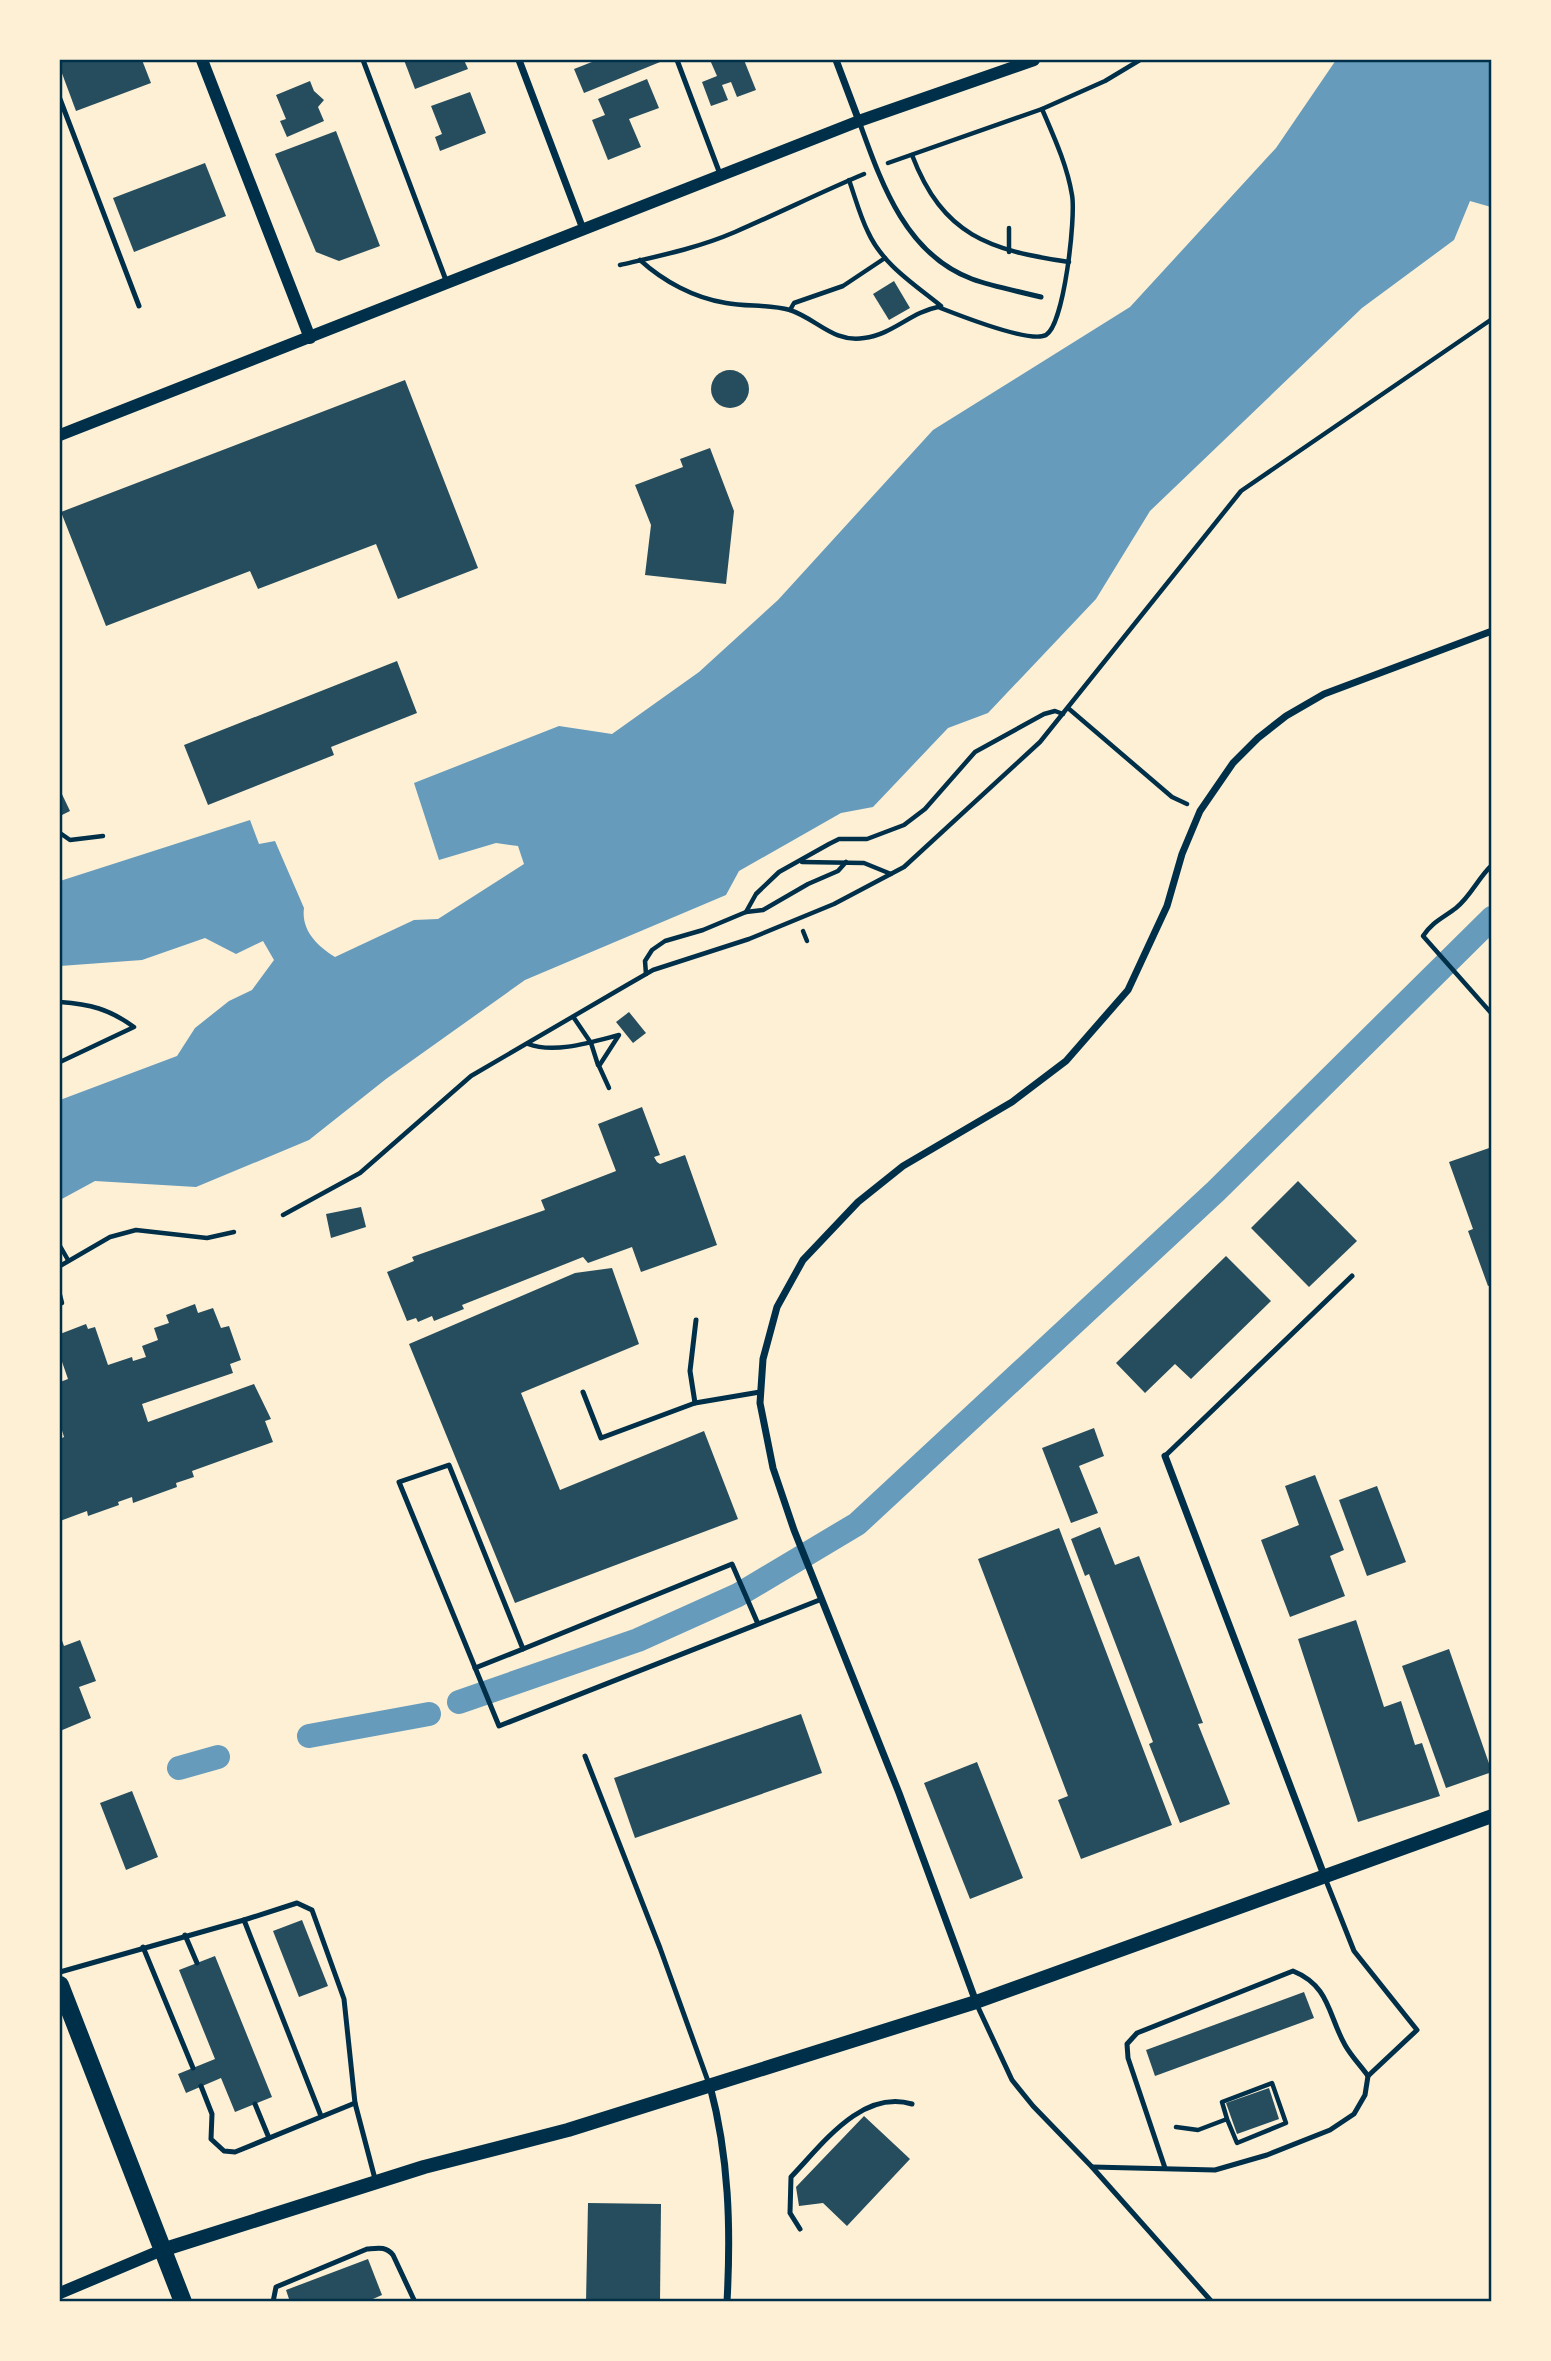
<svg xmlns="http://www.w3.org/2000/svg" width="1551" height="2361" font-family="Jost,sans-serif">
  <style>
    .water { fill: #669bbc }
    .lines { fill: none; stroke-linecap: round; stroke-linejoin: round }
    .canal { stroke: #669bbc; stroke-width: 24 }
    .building { fill: #264d5e }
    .path { stroke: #003049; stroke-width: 4.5 }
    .service { stroke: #003049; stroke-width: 5 }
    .minor { stroke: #003049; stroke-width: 7 }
    .tertiary { stroke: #003049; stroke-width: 12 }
    .secondary { stroke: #003049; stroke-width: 14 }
    .primary { stroke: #003049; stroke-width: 18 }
    .neatline { fill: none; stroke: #003049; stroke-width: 2.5 }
  </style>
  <rect width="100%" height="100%" fill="#fdf0d5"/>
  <path class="water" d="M 1336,60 L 1491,60 L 1491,207 L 1470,201 L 1454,240 L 1362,308 L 1150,511 L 1096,599 L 988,713 L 948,728 L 873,807 L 841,813 L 739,871 L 726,895 L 525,980 L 386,1079 L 309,1140 L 196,1187 L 95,1181 L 60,1200 L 60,1100 L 177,1056 L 195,1028 L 229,1001 L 252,990 L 274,960 L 263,941 L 236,954 L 205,938 L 142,960 L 60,966 L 60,881 L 250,820 L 259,844 L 275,841 L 304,908 C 301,930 317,946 335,957 L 414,920 L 438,919 L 524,864 L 518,846 L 496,843 L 439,860 L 414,783 L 559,726 L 612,734 L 699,672 L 778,600 L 933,430 L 1130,307 L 1276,148 Z"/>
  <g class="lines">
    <g class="canal">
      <path d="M 459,1702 L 638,1640 L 738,1595 L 857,1524 L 1216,1191 L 1492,918"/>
      <path d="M 309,1736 L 429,1714"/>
      <path d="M 179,1768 L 218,1757"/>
    </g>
  </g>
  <g class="building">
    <path d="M 60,60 L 142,60 L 151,83 L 76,111 L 60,68 Z"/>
    <path d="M 404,60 L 464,60 L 468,69 L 415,89 Z"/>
    <path d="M 597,60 L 665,60 L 584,93 L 574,69 Z"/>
    <path d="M 710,60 L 744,60 L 756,90 L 737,97 L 731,82 L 722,85 L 728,100 L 711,106 L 702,82 L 717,76 Z"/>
    <path d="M 647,79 L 659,108 L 629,119 L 641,147 L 608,160 L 592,120 L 605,115 L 598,99 Z"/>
    <path d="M 310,81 L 314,91 L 324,100 L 318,107 L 324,121 L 287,137 L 280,121 L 286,119 L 276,95 Z"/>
    <path d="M 470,92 L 486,133 L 440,151 L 435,137 L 442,134 L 431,106 Z"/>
    <path d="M 336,131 L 380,246 L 339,261 L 316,252 L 275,154 Z"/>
    <path d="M 205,163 L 226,216 L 134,252 L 113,198 Z"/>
    <path d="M 894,281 L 910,308 L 889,320 L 873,294 Z"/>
    <circle cx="730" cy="389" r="19"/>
    <path d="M 405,380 L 478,568 L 398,599 L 376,544 L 258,589 L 250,571 L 106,626 L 61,512 Z"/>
    <path d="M 710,448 L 734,511 L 726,584 L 645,575 L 651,525 L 635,485 L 683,467 L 680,459 Z"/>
    <path d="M 397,661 L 417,713 L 331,747 L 334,755 L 208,805 L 184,745 Z"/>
    <path d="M 60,790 L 70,811 L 60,816 Z"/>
    <path d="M 629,1012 L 646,1033 L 633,1043 L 616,1022 Z"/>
    <path d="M 642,1107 L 660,1155 L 654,1157 L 657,1162 L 660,1164 L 685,1155 L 717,1245 L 641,1272 L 632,1247 L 588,1263 L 583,1257 L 462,1305 L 464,1309 L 434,1321 L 432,1316 L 418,1322 L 416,1318 L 407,1321 L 387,1272 L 414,1261 L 412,1257 L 545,1210 L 541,1200 L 616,1171 L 598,1124 Z"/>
    <path d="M 1492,1147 L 1492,1285 L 1488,1286 L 1468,1231 L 1473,1229 L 1449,1162 Z"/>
    <path d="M 1298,1181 L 1357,1241 L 1309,1287 L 1251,1228 Z"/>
    <path d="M 361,1207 L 366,1227 L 331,1238 L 326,1214 Z"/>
    <path d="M 1226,1256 L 1271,1301 L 1191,1379 L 1175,1364 L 1145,1393 L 1116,1363 Z"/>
    <path d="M 612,1268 L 639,1344 L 521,1393 L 560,1490 L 704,1431 L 738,1519 L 515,1603 L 409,1344 L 575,1273 Z"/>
    <path d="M 195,1304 L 198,1313 L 213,1308 L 221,1328 L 229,1326 L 241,1360 L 230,1364 L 233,1373 L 142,1404 L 148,1422 L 254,1384 L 271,1419 L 265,1421 L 273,1442 L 192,1471 L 194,1477 L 176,1483 L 177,1487 L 133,1503 L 132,1497 L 118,1502 L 119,1505 L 88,1516 L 87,1511 L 60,1521 L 60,1439 L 64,1437 L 60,1424 L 60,1382 L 68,1379 L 60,1356 L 60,1334 L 86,1324 L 88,1329 L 95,1327 L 108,1365 L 132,1357 L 133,1361 L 146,1357 L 142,1346 L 158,1340 L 154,1328 L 169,1323 L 166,1315 Z"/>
    <path d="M 1094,1428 L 1104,1456 L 1079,1466 L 1098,1513 L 1071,1523 L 1042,1448 Z"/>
    <path d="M 1315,1475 L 1344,1550 L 1330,1556 L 1345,1596 L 1290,1617 L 1261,1540 L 1299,1525 L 1285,1486 Z"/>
    <path d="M 1377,1486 L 1406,1562 L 1367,1576 L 1339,1500 Z"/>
    <path d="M 1100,1527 L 1115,1565 L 1139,1556 L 1203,1723 L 1198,1724 L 1230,1804 L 1180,1823 L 1149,1744 L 1153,1742 L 1089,1574 L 1085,1576 L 1071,1539 Z"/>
    <path d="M 1059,1528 L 1172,1825 L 1081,1859 L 1058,1800 L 1068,1796 L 978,1559 Z"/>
    <path d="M 1356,1620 L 1384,1707 L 1401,1701 L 1415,1745 L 1422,1743 L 1440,1796 L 1358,1822 L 1298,1639 Z"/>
    <path d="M 60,1635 L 64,1646 L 80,1640 L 96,1681 L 79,1687 L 91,1718 L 60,1731 Z"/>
    <path d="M 1449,1649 L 1492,1772 L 1446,1788 L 1402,1666 Z"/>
    <path d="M 801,1714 L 822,1773 L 635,1838 L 614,1778 Z"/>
    <path d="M 977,1762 L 1023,1878 L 970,1899 L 924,1783 Z"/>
    <path d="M 132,1791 L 158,1857 L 126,1870 L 100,1803 Z"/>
    <path d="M 302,1920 L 328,1986 L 299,1997 L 273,1931 Z"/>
    <path d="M 215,1956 L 272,2097 L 235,2112 L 221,2078 L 186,2093 L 178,2074 L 215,2059 L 179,1970 Z"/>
    <path d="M 1304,1992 L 1314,2018 L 1155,2076 L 1146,2050 Z"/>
    <path d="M 1269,2088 L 1279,2119 L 1237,2134 L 1226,2103 Z"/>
    <path d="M 864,2116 L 910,2159 L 847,2226 L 823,2203 L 799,2206 L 796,2187 Z"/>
    <path d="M 588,2203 L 661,2204 L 660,2302 L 586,2302 Z"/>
    <path d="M 368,2259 L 382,2295 L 366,2302 L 290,2302 L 286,2290 Z"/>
  </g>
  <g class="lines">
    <g class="path">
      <path d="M 912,155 C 943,236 989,250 1069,262"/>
      <path d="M 888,163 L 1042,109 L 1105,81 L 1140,60"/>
      <path d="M 849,180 C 855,197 860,216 868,232 C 883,265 914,284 941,306"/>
      <path d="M 1009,252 L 1009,228"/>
      <path d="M 640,260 C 663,281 694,298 726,303 C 747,307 769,304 790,310 C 817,319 833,343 864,338 C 892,335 911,312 938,307 C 956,314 1030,344 1046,335 C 1064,325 1076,217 1072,195 C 1067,165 1054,137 1042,109"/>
      <path d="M 620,265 C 659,256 698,248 735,232 C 779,213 821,192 864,174"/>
      <path d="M 790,310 L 794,303 L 843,286 L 885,258"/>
      <path d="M 1068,708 L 1172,797 L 1187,804"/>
      <path d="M 60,833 L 70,840 L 103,836"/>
      <path d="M 802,862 L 864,863 L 891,874"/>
      <path d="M 1492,865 C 1478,878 1471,896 1456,908 C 1443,918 1432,922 1423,936 L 1492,1014"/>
      <path d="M 746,912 L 756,894 L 779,872 L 829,844 L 839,839 L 867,839 L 904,825 L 925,809 L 975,752 L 1044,714 L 1055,711 L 1063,714"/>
      <path d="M 803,931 L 807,941"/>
      <path d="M 646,974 L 645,961 L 652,950 L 665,941 L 703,930 L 746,912 L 763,910 L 808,884 L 838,871 L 846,862"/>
      <path d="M 60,1002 C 90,1004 109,1009 134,1027 L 60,1062"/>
      <path d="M 574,1018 L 591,1043 L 598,1065"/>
      <path d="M 528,1044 C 555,1054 592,1042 619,1035 L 599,1066 L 609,1088"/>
      <path d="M 283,1215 L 360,1173 L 471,1076 L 627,985 L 653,970 L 749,939 L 834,904 L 904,867 L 1040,742 L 1241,491 L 1492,319"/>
      <path d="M 60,1246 L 68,1260"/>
      <path d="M 60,1266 L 110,1237 L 136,1230 L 207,1238 L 234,1232"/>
      <path d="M 60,1295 L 62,1303"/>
      <path d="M 1176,2127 L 1198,2130 L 1227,2119 L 1237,2143 L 1286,2123 L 1272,2083 L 1222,2102 L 1227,2119"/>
    </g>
    <g class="service">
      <path d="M 363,60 L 447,283"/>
      <path d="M 677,60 L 720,174"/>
      <path d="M 60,99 L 139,306"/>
      <path d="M 859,121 C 881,182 905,254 972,279 C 994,287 1018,291 1041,297"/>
      <path d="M 583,1392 L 601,1438 L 695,1403 L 760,1392"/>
      <path d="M 695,1403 L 690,1371 L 696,1320"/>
      <path d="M 1165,1456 L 1352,1276"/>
      <path d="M 758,1624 L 732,1564 L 523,1649 L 449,1465 L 399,1482 L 499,1726 L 822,1599"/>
      <path d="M 475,1668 L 523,1649"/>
      <path d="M 585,1756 L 660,1948 L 709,2084"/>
      <path d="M 244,1920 L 297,1903 L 312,1910 L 344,1999 L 355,2103 L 375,2179"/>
      <path d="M 185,1935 L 197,1963"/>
      <path d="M 143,1947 L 193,2068"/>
      <path d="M 60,1972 L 244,1920 L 321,2116"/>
      <path d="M 977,2005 L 1012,2080 L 1033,2106 L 1092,2167 L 1212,2302"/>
      <path d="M 201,2086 L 212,2114 L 211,2139 L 224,2151 L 235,2152 L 355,2103"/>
      <path d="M 255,2104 L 269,2138"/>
      <path d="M 1092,2167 L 1215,2170 L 1267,2155 L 1330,2130 L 1354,2114 L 1365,2095 L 1368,2076 L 1417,2030 L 1354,1951 L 1325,1878"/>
      <path d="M 1165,2168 L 1128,2058 L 1127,2044 L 1137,2033 L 1293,1971 C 1330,1986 1328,2015 1345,2045 C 1351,2056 1361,2066 1368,2076"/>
      <path d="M 800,2229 L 790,2213 L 791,2177 C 822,2145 861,2089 912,2104"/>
      <path d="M 273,2302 L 276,2287 L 367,2249 C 378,2248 386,2246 393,2255 L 415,2302"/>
    </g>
    <g class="minor">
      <path d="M 519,60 L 583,229"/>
      <path d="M 836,60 L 859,121"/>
      <path d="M 1165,1456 L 1324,1875"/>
      <path d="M 976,2002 L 899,1793 L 794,1530 L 773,1468 L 760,1403 L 763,1359 L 777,1307 L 803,1260 L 858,1202 L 903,1166 L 1012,1102 L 1066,1061 L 1128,990 L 1167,906 L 1182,854 L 1200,811 L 1233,763 L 1258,738 L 1286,716 L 1324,694 L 1492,631"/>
      <path d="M 710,2086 C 729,2157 731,2228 727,2302"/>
    </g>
    <g class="tertiary">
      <path d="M 202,60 L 310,338"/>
      <path d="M 60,435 L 859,121 L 1034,60"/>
      <path d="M 60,2293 L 162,2250"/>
    </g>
    <path class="secondary" d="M 162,2250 L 424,2167 L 568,2130 L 976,2002 L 1492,1816"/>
    <path class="primary" d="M 60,1985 L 183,2302"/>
  </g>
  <rect width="1551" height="2361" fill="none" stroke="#fdf0d5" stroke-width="122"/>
  <rect x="61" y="61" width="1429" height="2239" class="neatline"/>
</svg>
